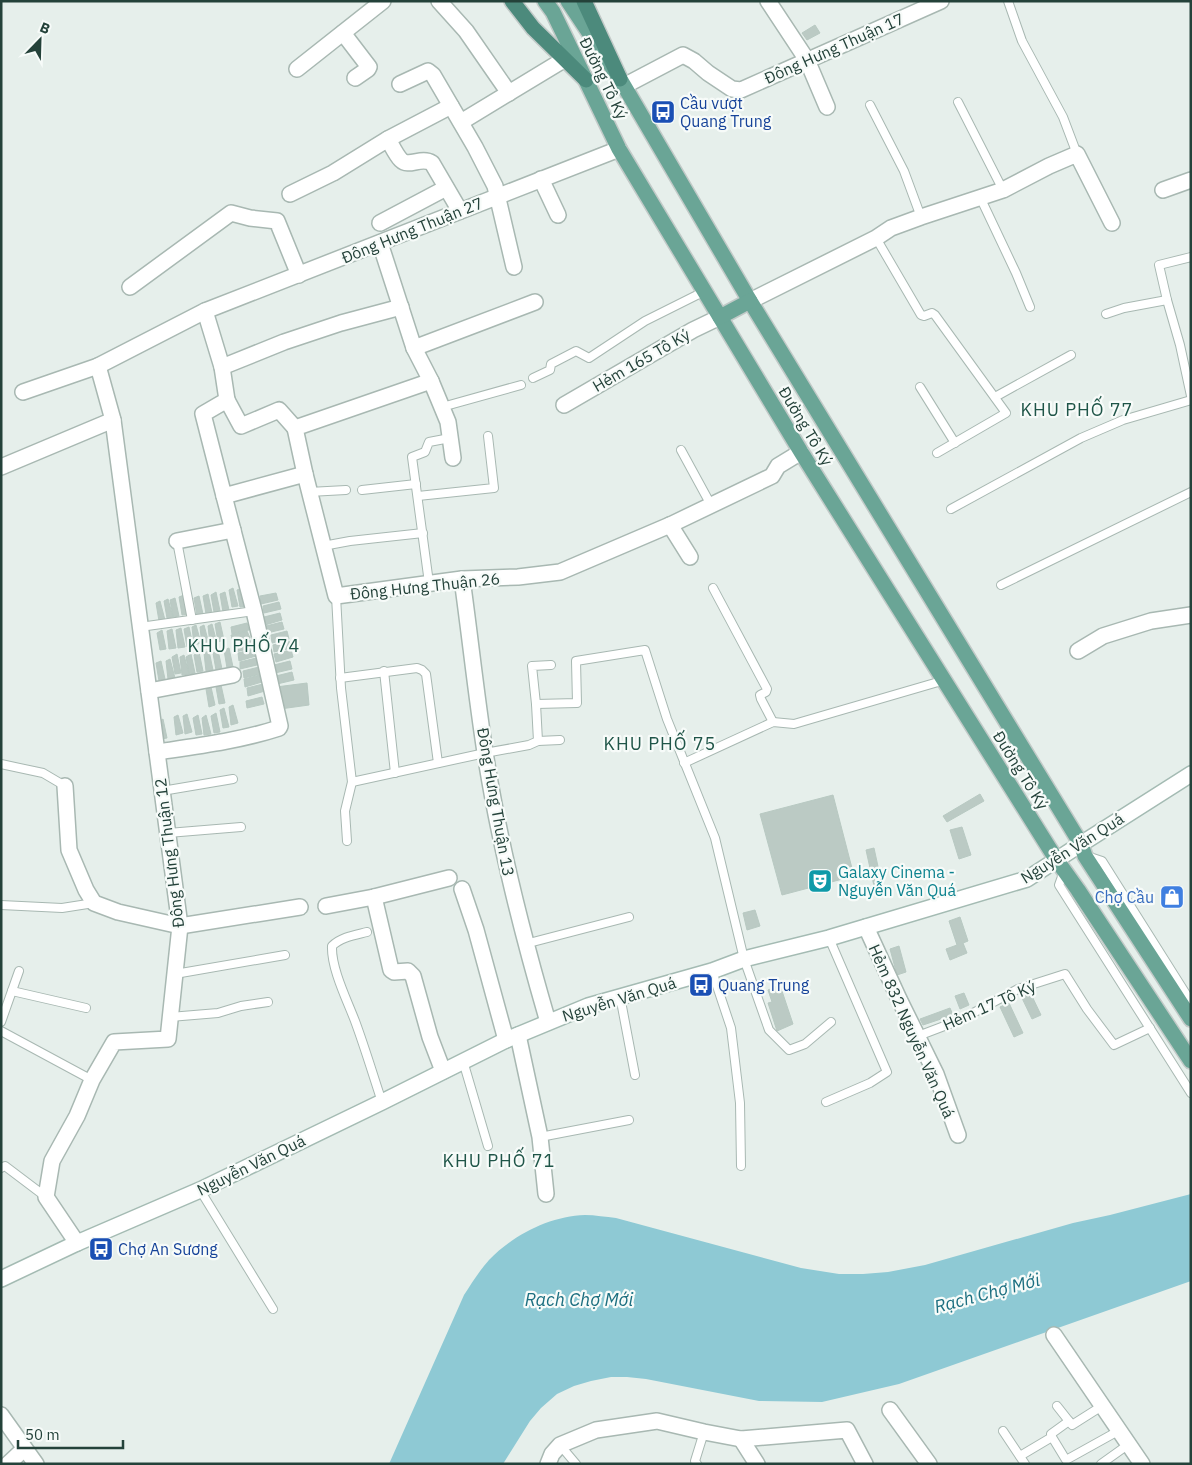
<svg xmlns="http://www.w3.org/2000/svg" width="1192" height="1465" font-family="'IBM Plex Sans',sans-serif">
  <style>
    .water { fill: #8ec9d4 }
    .building { fill: #bbcac4; stroke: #b8c9c2 }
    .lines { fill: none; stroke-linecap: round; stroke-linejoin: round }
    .service-casing { stroke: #a8b8b2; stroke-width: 10 }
    .minor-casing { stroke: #a8b8b2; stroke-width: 18 }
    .secondary-casing { stroke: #a4bbb3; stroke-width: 18 }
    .primary-casing { stroke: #c2cac8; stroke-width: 18 }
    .trunk-casing { stroke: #c2cac8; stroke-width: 18 }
    .service { stroke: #fff; stroke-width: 8 }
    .minor { stroke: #fff; stroke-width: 15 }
    .secondary { stroke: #fff; stroke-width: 15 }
    .primary { stroke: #6aa596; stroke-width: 15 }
    .trunk { stroke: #4c8a7c; stroke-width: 15 }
    .labels { text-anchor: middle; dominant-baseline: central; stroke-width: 4.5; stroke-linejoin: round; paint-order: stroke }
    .street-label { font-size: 16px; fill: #24423a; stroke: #f7fbf9 }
    .transit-label { font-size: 16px; fill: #164399; stroke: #f7fbf9; text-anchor: start }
    .culture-label { font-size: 16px; fill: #0d838f; stroke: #f7fbf9; text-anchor: start }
    .shop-label { font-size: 16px; fill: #366cbe; stroke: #f7fbf9; text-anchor: end }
    .neighbourhood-label { font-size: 18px; letter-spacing: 1px; fill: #1f5548; stroke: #f7fbf9 }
    .water-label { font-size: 18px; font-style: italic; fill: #1c6f80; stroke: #f7fbf9 }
  </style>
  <rect width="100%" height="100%" fill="#e6efeb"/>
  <path class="water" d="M 1191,1194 L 1191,1281 L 899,1384 L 822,1402 L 759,1401 L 646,1379 L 627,1377 L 611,1377 L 591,1381 L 574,1386 L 557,1394 L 541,1408 L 530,1421 L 503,1464 L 389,1464 L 464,1295 C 472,1283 479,1271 489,1260 C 513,1235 550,1216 585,1215 C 595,1215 606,1217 616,1218 L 801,1268 L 839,1274 L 863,1274 L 888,1272 L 925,1265 L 1073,1223 L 1110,1215 Z"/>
  <g class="building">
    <path d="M 815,25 L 820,33 L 807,40 L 802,33 Z"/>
    <path d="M 233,588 L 238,606 L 232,607 L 229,590 Z"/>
    <path d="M 242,588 L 246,606 L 240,607 L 237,590 Z"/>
    <path d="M 216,592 L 220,611 L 214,612 L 211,595 Z"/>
    <path d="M 225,592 L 229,610 L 223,612 L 220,594 Z"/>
    <path d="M 276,593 L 278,600 L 261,604 L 260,596 Z"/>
    <path d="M 208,594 L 212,613 L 206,614 L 203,596 Z"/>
    <path d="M 184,595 L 188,614 L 182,615 L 179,597 Z"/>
    <path d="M 199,596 L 203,614 L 197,616 L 194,598 Z"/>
    <path d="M 175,598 L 179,616 L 173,617 L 170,600 Z"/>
    <path d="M 168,599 L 173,617 L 167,618 L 164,601 Z"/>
    <path d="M 160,601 L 165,620 L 159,621 L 156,603 Z"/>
    <path d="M 279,602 L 281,609 L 264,613 L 263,606 Z"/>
    <path d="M 280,613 L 282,620 L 265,625 L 264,617 Z"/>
    <path d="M 220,622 L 224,640 L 218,642 L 215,624 Z"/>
    <path d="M 282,622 L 284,629 L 267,633 L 266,626 Z"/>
    <path d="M 247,623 L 249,630 L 232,634 L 231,627 Z"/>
    <path d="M 212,624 L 217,643 L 210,644 L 208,626 Z"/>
    <path d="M 196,625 L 201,643 L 194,645 L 192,627 Z"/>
    <path d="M 204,625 L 209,644 L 202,645 L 200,627 Z"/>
    <path d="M 189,627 L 193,645 L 187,647 L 184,629 Z"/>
    <path d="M 181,628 L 185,647 L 178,648 L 176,630 Z"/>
    <path d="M 172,629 L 176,648 L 169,649 L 167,631 Z"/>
    <path d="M 162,630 L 166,649 L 160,650 L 157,633 Z"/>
    <path d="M 247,631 L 250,638 L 233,642 L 231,635 Z"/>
    <path d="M 287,631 L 289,639 L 272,643 L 271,635 Z"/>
    <path d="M 250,640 L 252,648 L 235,652 L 234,644 Z"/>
    <path d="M 289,641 L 291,648 L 274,652 L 273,645 Z"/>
    <path d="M 229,648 L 233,667 L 227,668 L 224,650 Z"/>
    <path d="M 254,649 L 256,656 L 239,661 L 238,653 Z"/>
    <path d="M 218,650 L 222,669 L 216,670 L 213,653 Z"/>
    <path d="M 291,650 L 293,657 L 276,662 L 274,654 Z"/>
    <path d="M 209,651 L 213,670 L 206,671 L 204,653 Z"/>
    <path d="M 199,652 L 203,671 L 197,672 L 194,655 Z"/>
    <path d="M 177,654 L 181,673 L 175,674 L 172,657 Z"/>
    <path d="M 191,654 L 195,673 L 189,674 L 186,657 Z"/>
    <path d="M 184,655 L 189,674 L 182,675 L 180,657 Z"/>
    <path d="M 256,658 L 257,665 L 240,669 L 240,662 Z"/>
    <path d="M 170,659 L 175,678 L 168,679 L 166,661 Z"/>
    <path d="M 161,661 L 165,679 L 159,681 L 156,663 Z"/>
    <path d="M 290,661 L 292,669 L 275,673 L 274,665 Z"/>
    <path d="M 259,667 L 261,674 L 244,678 L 243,671 Z"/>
    <path d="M 292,672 L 294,680 L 277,684 L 276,676 Z"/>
    <path d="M 260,675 L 262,682 L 245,687 L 244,679 Z"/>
    <path d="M 307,683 L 309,705 L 280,709 L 276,687 Z"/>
    <path d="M 263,684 L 265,691 L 248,696 L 247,688 Z"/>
    <path d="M 221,685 L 225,703 L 219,704 L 216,687 Z"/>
    <path d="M 211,687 L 215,705 L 209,707 L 206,689 Z"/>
    <path d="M 262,697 L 264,704 L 247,708 L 246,701 Z"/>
    <path d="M 233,705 L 238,723 L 231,725 L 229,707 Z"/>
    <path d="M 224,708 L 229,727 L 223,728 L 220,710 Z"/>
    <path d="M 216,713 L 220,732 L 214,733 L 211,716 Z"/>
    <path d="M 187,714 L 192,732 L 185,734 L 183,716 Z"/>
    <path d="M 178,715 L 183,733 L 176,735 L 174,717 Z"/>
    <path d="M 198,715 L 202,734 L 196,735 L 193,718 Z"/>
    <path d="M 206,715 L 211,734 L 204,735 L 202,718 Z"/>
    <path d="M 163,719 L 167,738 L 161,739 L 158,722 Z"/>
    <path d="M 980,794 L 984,801 L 947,822 L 943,816 Z"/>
    <path d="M 833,795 L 854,876 L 782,895 L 760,814 Z"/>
    <path d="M 962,827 L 971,855 L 959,859 L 950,830 Z"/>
    <path d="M 874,848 L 882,885 L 874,886 L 866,850 Z"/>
    <path d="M 755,910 L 760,926 L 747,930 L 743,913 Z"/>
    <path d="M 960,917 L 968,941 L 963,943 L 967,953 L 950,960 L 946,949 L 957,945 L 949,921 Z"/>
    <path d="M 899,946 L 906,972 L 897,975 L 890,949 Z"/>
    <path d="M 780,985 L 793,1024 L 777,1031 L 768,1003 L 772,1002 L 768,990 Z"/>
    <path d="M 1030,992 L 1041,1015 L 1032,1019 L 1021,996 Z"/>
    <path d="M 964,993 L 969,1005 L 960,1009 L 955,996 Z"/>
    <path d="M 1009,1003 L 1023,1033 L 1014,1037 L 1000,1007 Z"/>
    <path d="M 950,1008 L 953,1015 L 923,1025 L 920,1019 Z"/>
  </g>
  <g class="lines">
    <defs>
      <g id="service">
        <path d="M 1008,1 L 1022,41 L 1063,117 L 1077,154"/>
        <path d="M 958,102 L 1003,190"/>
        <path d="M 870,105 L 904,171 L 921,217"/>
        <path d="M 980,197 L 1016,273 L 1030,307"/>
        <path d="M 876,238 L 921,315 L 924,316 L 932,313 L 935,315 L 1006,413 L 937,453"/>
        <path d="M 1191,257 L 1159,265 L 1167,300 L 1180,345 L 1191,396"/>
        <path d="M 1106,314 L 1124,308 L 1167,300"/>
        <path d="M 533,378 L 550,370 L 551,364 L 576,351 L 589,358 L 645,321 L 705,291"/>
        <path d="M 920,387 L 955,443"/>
        <path d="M 995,397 L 1071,355"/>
        <path d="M 442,407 L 521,385"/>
        <path d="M 681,450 L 711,505"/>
        <path d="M 362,490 L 416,484"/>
        <path d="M 309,492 L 346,490"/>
        <path d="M 418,496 L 494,488 L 488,436"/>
        <path d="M 951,509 L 1081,438 L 1123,420 L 1191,400"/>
        <path d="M 177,541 L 192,620"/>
        <path d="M 323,546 L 350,541 L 423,533"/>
        <path d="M 429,583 L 412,457 L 425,452 L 429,442 L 450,438"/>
        <path d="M 1001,585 L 1191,492"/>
        <path d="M 713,588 L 767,689 L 766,692 L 760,695 L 761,699 L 773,722"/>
        <path d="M 336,596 L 341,688 L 352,782 L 485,753 L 529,745 L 538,741 L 536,704 L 532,666 L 551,665"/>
        <path d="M 140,627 L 254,611"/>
        <path d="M 384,671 L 395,773"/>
        <path d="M 340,678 L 417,668 L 422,670 L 426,674 L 438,763"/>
        <path d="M 536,704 L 577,703 L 576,661 L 645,650 L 667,719 L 715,838 L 744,959 L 769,1030 L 789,1050 L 805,1044 L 831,1022"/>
        <path d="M 538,741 L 560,740"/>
        <path d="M 684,763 L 773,722 L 794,724 L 945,680"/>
        <path d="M 1,764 L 43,773 L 65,786"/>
        <path d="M 162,791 L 233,779"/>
        <path d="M 168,833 L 241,827"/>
        <path d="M 347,841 L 345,811 L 352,782"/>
        <path d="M 1087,856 L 1102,861 L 1191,1002"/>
        <path d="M 1064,871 L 1059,885 L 1191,1093"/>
        <path d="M 1,905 L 62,908 L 94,903"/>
        <path d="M 367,932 C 355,935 341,937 332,946 C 331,968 347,1000 355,1021 C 365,1048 373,1075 382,1102"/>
        <path d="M 525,944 L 629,917"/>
        <path d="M 712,971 L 731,1028 L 740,1103 L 741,1166"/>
        <path d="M 175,974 L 285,955"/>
        <path d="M 12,991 L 86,1008"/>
        <path d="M 620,996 L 635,1075"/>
        <path d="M 170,1017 L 218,1013 L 241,1006 L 268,1002"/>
        <path d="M 1,1022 L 19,971"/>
        <path d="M 1,1031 L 92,1080"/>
        <path d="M 918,1036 L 960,1020 L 1018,989 L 1065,974 L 1087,1009 L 1114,1045 L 1150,1028"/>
        <path d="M 463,1061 L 488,1146"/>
        <path d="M 826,1102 L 870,1083 L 887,1072 L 829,938"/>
        <path d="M 540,1137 L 629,1120"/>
        <path d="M 1,1168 L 5,1166 L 46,1197"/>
        <path d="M 200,1190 L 273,1309"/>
        <path d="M 1057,1406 L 1072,1425 L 1102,1406"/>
        <path d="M 1003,1431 L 1025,1464"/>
        <path d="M 1052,1437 L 1066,1460 L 1120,1430"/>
        <path d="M 560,1445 L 576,1464"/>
        <path d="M 1020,1456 L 1052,1437 L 1051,1434 L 1069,1421"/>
        <path d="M 697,1464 L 695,1461 L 704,1432"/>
        <path d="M 1101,1464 L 1129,1444"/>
      </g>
      <g id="minor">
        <path d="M 439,1 L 466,31 L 509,93"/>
        <path d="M 768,1 L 807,60 L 827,107"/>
        <path d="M 343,33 L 369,67 L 368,69 L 355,78"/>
        <path d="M 297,69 L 383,1"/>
        <path d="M 400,84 L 428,71 L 433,75 L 475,147 L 495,186 L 514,267"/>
        <path d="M 624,86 L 683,55 L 694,61 L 708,73 L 732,89 L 741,90 L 941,1"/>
        <path d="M 461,122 L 565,59"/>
        <path d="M 388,139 L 451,106"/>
        <path d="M 541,179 L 558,215"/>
        <path d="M 1163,190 L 1191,180"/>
        <path d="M 290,194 L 333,173 L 388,139 C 392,146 396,155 401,160 C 409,168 421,156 432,163 L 460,211"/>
        <path d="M 380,223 L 446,188"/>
        <path d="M 380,243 L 414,348 L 431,381 L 448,422 L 453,458"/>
        <path d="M 130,287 L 231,213 L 250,218 L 277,221 L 299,275"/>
        <path d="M 750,301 L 876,238 L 891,228 L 921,217 L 1003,190 L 1049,166 L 1077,154 L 1112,223"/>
        <path d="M 205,311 L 222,367 L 227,400 L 203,414 L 224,496 L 305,474"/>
        <path d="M 414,348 L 535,302"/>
        <path d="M 98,366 L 205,311 L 619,149"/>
        <path d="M 222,367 L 284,342 L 341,323 L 401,307"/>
        <path d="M 431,381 L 295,428 L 305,474 L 336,596 L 462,579 L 518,577 L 560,572 L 670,525 L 772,476 L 778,466 L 801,452"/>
        <path d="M 227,400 L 241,426 L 279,410 L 295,428"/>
        <path d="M 564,405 L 693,330 L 720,317"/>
        <path d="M 1,467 L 113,420 L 98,366 L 23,392"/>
        <path d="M 670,525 L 690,557"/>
        <path d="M 177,541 L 233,530"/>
        <path d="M 462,579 C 470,636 476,694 485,752 C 499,843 522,933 548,1022"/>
        <path d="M 1078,651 L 1103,636 L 1151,621 L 1191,615"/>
        <path d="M 149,691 L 233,675"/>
        <path d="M 157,752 C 198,746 239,741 279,728 L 280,726 L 254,611 L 224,496"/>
        <path d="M 65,786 L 69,850 L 86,890 L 94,903 L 118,912 L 180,926 L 300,907"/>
        <path d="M 462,889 L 476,930 L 506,1040"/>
        <path d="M 374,897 L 391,970 L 394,972 L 408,971 L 413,976 L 430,1037 L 443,1071"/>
        <path d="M 326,906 L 374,897 L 449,878"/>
        <path d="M 866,927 L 899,999 L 936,1074 L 958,1135"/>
        <path d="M 518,1035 L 540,1137 L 546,1194"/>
        <path d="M 77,1243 L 46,1197 L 52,1161 L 77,1116 L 92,1080 L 114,1042 L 168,1039 L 180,926 L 113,420"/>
        <path d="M 1054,1335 L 1142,1464"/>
        <path d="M 890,1410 L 929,1464"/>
        <path d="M 1,1415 L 36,1464"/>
        <path d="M 741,1439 L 757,1464"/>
        <path d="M 8,1464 L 24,1449"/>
        <path d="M 548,1464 L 552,1454 L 560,1445 L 596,1430 L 657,1421 L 704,1432 L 741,1439 L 847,1430 L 865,1464"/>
      </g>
      <path id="secondary" d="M 1,1279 L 77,1243 L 200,1190 L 382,1102 L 506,1040 L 588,1006 L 712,971 L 744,959 L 829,938 L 1027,879 L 1081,844 L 1191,774"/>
      <g id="primary">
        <path d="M 545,1 L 553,12 L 619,149 L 801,452 L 1056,859 L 1078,890 L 1191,1061"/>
        <path d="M 568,1 L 620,79 L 750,301 L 1081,844 L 1085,856 L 1191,1019"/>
        <path d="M 720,317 L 750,301"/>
      </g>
      <g id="trunk">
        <path d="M 512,1 L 533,28 L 586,80"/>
        <path d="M 584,1 L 620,79"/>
      </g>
    </defs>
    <use href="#service" class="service-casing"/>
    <use href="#minor" class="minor-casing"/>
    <use href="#secondary" class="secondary-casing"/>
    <use href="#primary" class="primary-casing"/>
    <use href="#trunk" class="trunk-casing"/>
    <use href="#service" class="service"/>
    <use href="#minor" class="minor"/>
    <use href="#secondary" class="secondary"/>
    <use href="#primary" class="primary"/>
    <use href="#trunk" class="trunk"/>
  </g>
  <defs>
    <symbol id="bus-square" viewBox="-11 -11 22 22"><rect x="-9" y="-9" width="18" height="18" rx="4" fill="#1a4fb4" stroke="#f7fbf9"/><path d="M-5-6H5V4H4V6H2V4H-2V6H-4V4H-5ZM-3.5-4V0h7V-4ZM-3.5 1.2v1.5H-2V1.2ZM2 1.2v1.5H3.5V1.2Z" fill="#fff"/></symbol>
    <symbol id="theatre-square" viewBox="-11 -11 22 22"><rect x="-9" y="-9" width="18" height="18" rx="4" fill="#0f9aa8" stroke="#f7fbf9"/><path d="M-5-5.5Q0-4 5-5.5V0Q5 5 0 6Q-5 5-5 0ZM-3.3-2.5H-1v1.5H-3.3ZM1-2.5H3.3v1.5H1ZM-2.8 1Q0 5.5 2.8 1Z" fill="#fff"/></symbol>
    <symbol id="shop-square" viewBox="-11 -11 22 22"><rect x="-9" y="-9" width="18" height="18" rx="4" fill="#3f7fe0" stroke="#f7fbf9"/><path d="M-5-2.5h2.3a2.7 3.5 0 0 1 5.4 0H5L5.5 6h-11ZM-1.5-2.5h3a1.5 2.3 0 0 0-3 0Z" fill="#fff"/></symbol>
  </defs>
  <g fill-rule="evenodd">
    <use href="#bus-square" x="649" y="98" width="28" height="28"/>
    <use href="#theatre-square" x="806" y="867" width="28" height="28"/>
    <use href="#shop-square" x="1158" y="883" width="28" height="28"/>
    <use href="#bus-square" x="687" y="971" width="28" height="28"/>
    <use href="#bus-square" x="87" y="1235" width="28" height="28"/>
  </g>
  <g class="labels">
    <g class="street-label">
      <text transform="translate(834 48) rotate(-24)">Đông Hưng Thuận 17</text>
      <text transform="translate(604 78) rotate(64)">Đường Tô Ký</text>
      <text transform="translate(412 230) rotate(-22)">Đông Hưng Thuận 27</text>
      <text transform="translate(641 360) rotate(-30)">Hẻm 165 Tô Ký</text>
      <text transform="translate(806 426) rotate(59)">Đường Tô Ký</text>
      <text transform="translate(425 586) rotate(-6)">Đông Hưng Thuận 26</text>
      <text transform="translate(1021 770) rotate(58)">Đường Tô Ký</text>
      <text transform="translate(496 802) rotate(80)">Đông Hưng Thuận 13</text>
      <text transform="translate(1072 848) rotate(-32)">Nguyễn Văn Quá</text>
      <text transform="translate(169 853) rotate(-97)">Đông Hưng Thuận 12</text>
      <text transform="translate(619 999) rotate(-17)">Nguyễn Văn Quá</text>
      <text transform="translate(989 1005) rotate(-24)">Hẻm 17 Tô Ký</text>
      <text transform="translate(912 1031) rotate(66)">Hẻm 832 Nguyễn Văn Quá</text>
      <text transform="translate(251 1165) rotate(-26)">Nguyễn Văn Quá</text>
    </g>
    <g class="transit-label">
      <text x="680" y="103">Cầu vượt<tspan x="680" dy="18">Quang Trung</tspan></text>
      <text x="718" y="985">Quang Trung</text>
      <text x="118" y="1249">Chợ An Sương</text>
    </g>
    <g class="culture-label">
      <text x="838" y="872">Galaxy Cinema -<tspan x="838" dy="18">Nguyễn Văn Quá</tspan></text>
    </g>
    <g class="shop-label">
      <text x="1154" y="897">Chợ Cầu</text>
    </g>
    <g class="neighbourhood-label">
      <text x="1077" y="409">KHU PHỐ 77</text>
      <text x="244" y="645">KHU PHỐ 74</text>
      <text x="660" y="743">KHU PHỐ 75</text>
      <text x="499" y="1160">KHU PHỐ 71</text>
    </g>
    <g class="water-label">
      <text transform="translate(987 1293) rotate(-15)">Rạch Chợ Mới</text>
      <text x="579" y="1299">Rạch Chợ Mới</text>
    </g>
  </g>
  <rect width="1192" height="1465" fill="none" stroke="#24423a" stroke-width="5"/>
  <g transform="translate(40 40) rotate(23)" stroke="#f7fbf9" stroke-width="4" paint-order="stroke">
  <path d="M0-4L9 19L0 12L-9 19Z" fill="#24423a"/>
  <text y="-8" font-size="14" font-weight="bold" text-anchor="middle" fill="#24423a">B</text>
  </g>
  <path d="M18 1440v8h105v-8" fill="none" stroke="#24423a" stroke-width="2.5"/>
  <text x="25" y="1440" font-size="15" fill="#24423a" stroke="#f7fbf9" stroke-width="4" paint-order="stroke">50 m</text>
</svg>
